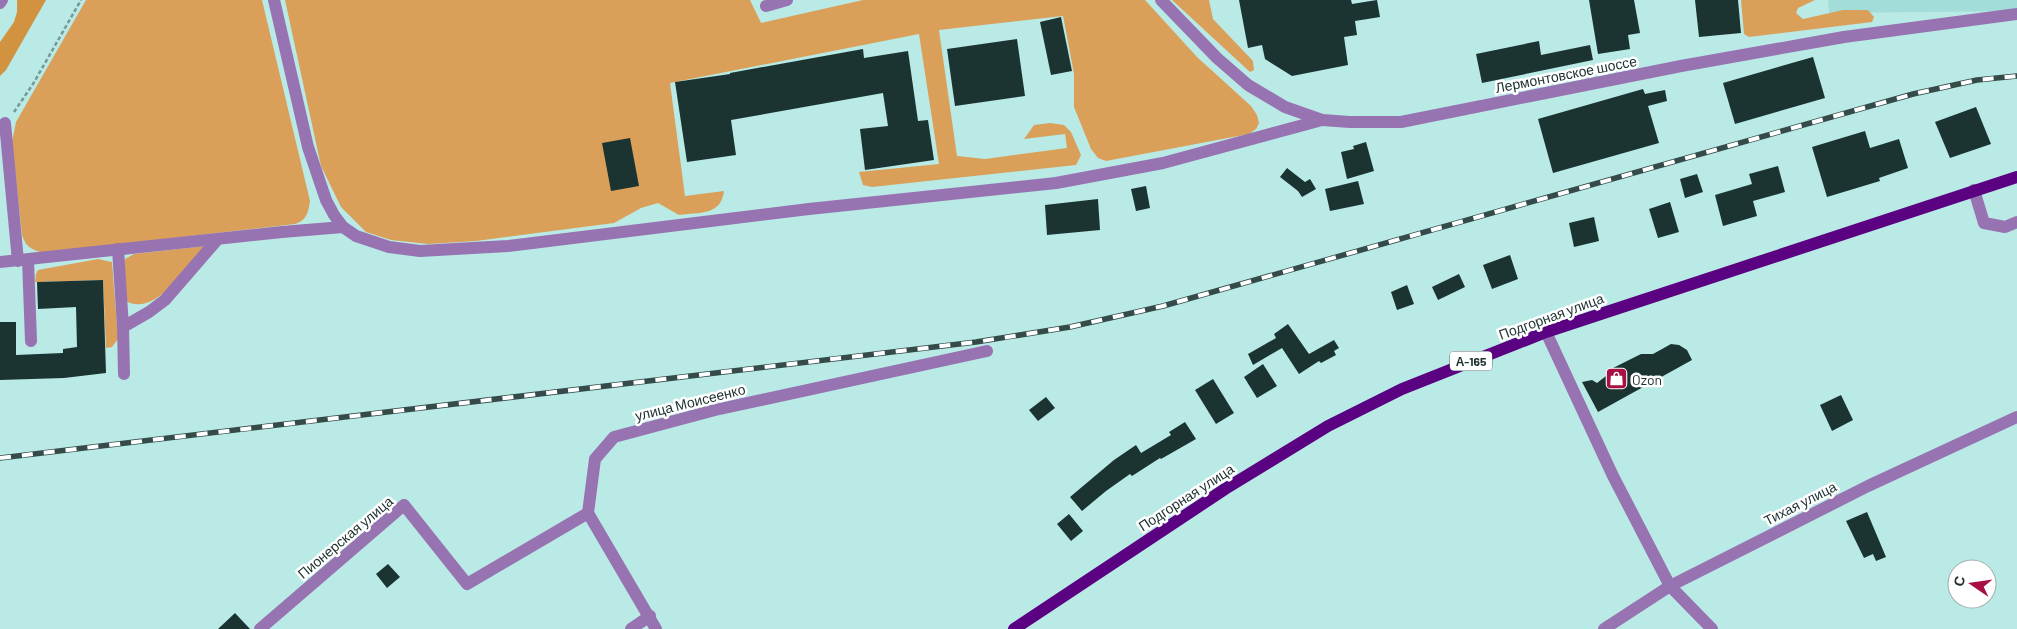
<svg xmlns="http://www.w3.org/2000/svg" width="2017" height="629" font-family="Barlow,sans-serif">
  <style>
    .built { fill: #a3ddda }
    .green { fill: #daa05a }
    .forest { fill: #d29341 }
    .building { fill: #1b3432 }
    .lines { fill: none; stroke-linecap: round; stroke-linejoin: round }
    .path { stroke: #759996; stroke-width: 2.5; stroke-dasharray: 4 2.5; stroke-linecap: butt }
    .minor { stroke: #9774b1; stroke-width: 12 }
    .major { stroke: #5b0283; stroke-width: 12 }
    .rail-casing { stroke: #344b4a; stroke-width: 5.5 }
    .rail { stroke: #fff; stroke-width: 4; stroke-dasharray: 11; stroke-linecap: butt }
    .labels { text-anchor: middle; dominant-baseline: central; stroke-width: 5; stroke-linejoin: round; paint-order: stroke }
    .shield { fill: #fff; stroke: #616e6d; stroke-width: 1 }
    .shield-label { font-size: 12px; font-weight: bold; fill: #1d302f }
    .street-label { font-size: 14px; fill: #1d302f; stroke: #fff }
    .poi-label { font-size: 14px; fill: #1d302f; stroke: #fff; text-anchor: start }
  </style>
  <rect width="100%" height="100%" fill="#b9eae6"/>
  <path class="built" d="M 1828,0 L 2017,0 L 2017,11 L 1829,13 Z"/>
  <g class="green">
    <path d="M 86,0 L 262,0 L 310,201 C 308,213 307,220 295,224 L 43,253 C 31,249 26,247 22,235 L 12,142 L 16,122 Z"/>
    <path d="M 285,0 L 750,0 L 761,23 L 863,0 L 1145,0 L 1197,57 L 1251,106 L 1257,115 L 1259,123 L 1256,129 L 1249,134 L 1106,161 L 1098,158 L 1091,149 L 1074,107 L 1074,74 L 1063,16 L 939,30 L 957,156 L 985,159 L 1067,148 L 1065,134 L 1024,139 L 1034,125 L 1050,123 L 1064,125 L 1071,132 L 1081,155 L 1076,165 L 872,187 L 863,185 L 859,172 L 939,164 L 919,34 L 670,83 L 685,196 L 724,191 C 721,216 699,212 679,215 L 658,203 L 641,208 L 614,223 L 476,241 L 428,244 L 391,240 L 366,232 L 341,207 L 321,166 Z"/>
    <path d="M 1172,0 L 1209,0 L 1213,19 L 1253,61 L 1254,70 L 1250,72 Z"/>
    <path d="M 1741,0 L 1815,0 L 1798,8 L 1796,13 L 1803,19 L 1843,10 L 1868,10 L 1874,17 L 1872,22 L 1749,37 L 1744,34 Z"/>
    <path d="M 205,246 C 189,265 155,318 126,301 L 123,270 L 125,259 L 134,254 Z"/>
    <path d="M 98,259 L 112,262 L 118,339 L 112,347 L 106,348 L 103,280 L 35,282 L 36,274 L 38,270 Z"/>
  </g>
  <path class="forest" d="M 17,0 L 46,0 L 6,70 L 0,76 L 0,42 L 14,22 L 17,12 Z"/>
  <g class="building">
    <path d="M 1239,0 L 1351,0 L 1352,4 L 1377,0 L 1380,17 L 1355,21 L 1357,35 L 1344,37 L 1348,65 L 1292,76 L 1265,59 L 1262,45 L 1248,48 Z"/>
    <path d="M 1589,0 L 1634,0 L 1640,33 L 1628,35 L 1630,49 L 1598,54 Z"/>
    <path d="M 1695,0 L 1738,0 L 1741,33 L 1699,37 Z"/>
    <path d="M 1061,17 L 1072,71 L 1051,75 L 1040,22 Z"/>
    <path d="M 1017,39 L 1025,96 L 955,106 L 947,49 Z"/>
    <path d="M 1539,41 L 1541,55 L 1590,45 L 1593,60 L 1482,83 L 1476,54 Z"/>
    <path d="M 863,49 L 864,58 L 908,51 L 918,121 L 928,120 L 934,160 L 865,170 L 860,129 L 888,126 L 883,93 L 731,120 L 736,155 L 687,162 L 675,82 L 730,74 L 730,73 Z"/>
    <path d="M 1813,57 L 1825,98 L 1735,124 L 1723,83 Z"/>
    <path d="M 1643,89 L 1645,94 L 1665,90 L 1667,101 L 1648,106 L 1659,143 L 1553,173 L 1538,119 Z"/>
    <path d="M 1976,107 L 1991,144 L 1950,158 L 1935,122 Z"/>
    <path d="M 1865,131 L 1870,148 L 1899,139 L 1908,168 L 1879,178 L 1880,181 L 1827,197 L 1812,147 Z"/>
    <path d="M 630,138 L 639,186 L 611,191 L 602,143 Z"/>
    <path d="M 1366,142 L 1374,171 L 1347,179 L 1341,152 L 1354,149 L 1353,146 Z"/>
    <path d="M 1778,166 L 1785,192 L 1753,201 L 1757,216 L 1723,226 L 1715,195 L 1752,184 L 1749,174 Z"/>
    <path d="M 1287,168 L 1305,182 L 1310,179 L 1316,189 L 1302,197 L 1298,191 L 1280,177 Z"/>
    <path d="M 1697,174 L 1703,192 L 1685,198 L 1680,179 Z"/>
    <path d="M 1358,181 L 1364,204 L 1330,211 L 1325,189 Z"/>
    <path d="M 1146,186 L 1150,208 L 1136,211 L 1131,189 Z"/>
    <path d="M 1098,199 L 1100,230 L 1047,235 L 1045,205 Z"/>
    <path d="M 1670,202 L 1679,232 L 1658,238 L 1649,209 Z"/>
    <path d="M 1594,217 L 1599,241 L 1574,247 L 1569,223 Z"/>
    <path d="M 1510,255 L 1518,279 L 1492,289 L 1483,265 Z"/>
    <path d="M 1459,274 L 1465,287 L 1438,300 L 1432,287 Z"/>
    <path d="M 103,280 L 106,373 L 64,378 L 0,380 L 0,322 L 16,322 L 16,355 L 63,353 L 63,349 L 77,347 L 76,307 L 38,309 L 37,282 Z"/>
    <path d="M 1407,285 L 1414,304 L 1397,310 L 1391,292 Z"/>
    <path d="M 1288,324 L 1309,354 L 1334,340 L 1339,348 L 1334,351 L 1336,355 L 1321,363 L 1319,361 L 1299,374 L 1282,348 L 1253,365 L 1248,354 L 1276,338 L 1274,334 Z"/>
    <path d="M 1671,344 L 1679,345 L 1687,350 L 1692,360 L 1598,412 L 1582,382 L 1592,380 L 1597,383 L 1606,376 L 1611,369 L 1641,354 L 1653,354 Z"/>
    <path d="M 1263,364 L 1277,386 L 1257,398 L 1244,377 Z"/>
    <path d="M 1213,379 L 1234,413 L 1216,424 L 1195,390 Z"/>
    <path d="M 1841,395 L 1853,420 L 1832,431 L 1820,405 Z"/>
    <path d="M 1046,397 L 1055,408 L 1038,421 L 1029,410 Z"/>
    <path d="M 1185,422 L 1196,439 L 1161,459 L 1160,458 L 1132,476 L 1130,474 L 1106,491 L 1082,511 L 1070,497 L 1114,460 L 1136,445 L 1141,453 L 1171,435 L 1169,432 Z"/>
    <path d="M 1867,512 L 1886,557 L 1876,561 L 1873,554 L 1864,558 L 1846,521 Z"/>
    <path d="M 1069,514 L 1083,531 L 1071,541 L 1057,524 Z"/>
    <path d="M 388,564 L 400,577 L 387,588 L 376,574 Z"/>
    <path d="M 235,613 L 250,629 L 218,629 Z"/>
  </g>
  <g class="lines">
    <path class="path" d="M 14,112 L 33,84 L 81,0"/>
    <g class="minor">
      <path d="M 274,0 L 308,147 L 326,200 L 334,215 L 343,227 L 356,236 L 389,247 L 420,251 L 508,246 L 809,209 L 1056,183 L 1163,163 L 1322,120"/>
      <path d="M 1161,0 L 1217,58 L 1248,85 L 1285,107 L 1322,120 L 1350,122 L 1401,122 L 1681,66 L 1844,37 L 2017,14"/>
      <path d="M 0,3 L 2,0"/>
      <path d="M 766,6 L 787,0"/>
      <path d="M 5,123 L 18,261"/>
      <path d="M 1974,190 L 1984,223 L 2005,227 L 2017,222"/>
      <path d="M 118,249 L 123,327 L 124,374"/>
      <path d="M 28,260 L 31,341"/>
      <path d="M 0,262 L 282,232 L 343,227"/>
      <path d="M 123,327 L 149,312 L 165,300 L 217,240"/>
      <path d="M 1546,332 L 1613,476 L 1670,586 L 1712,629"/>
      <path d="M 260,629 L 404,505 L 467,584 L 588,513"/>
      <path d="M 631,629 L 650,616"/>
      <path d="M 656,629 L 588,513 L 595,459 L 614,437 L 715,410 L 987,351"/>
      <path d="M 1604,629 L 1670,586 L 1868,486 L 2017,417"/>
    </g>
    <path class="major" d="M 1014,629 L 1225,489 L 1328,426 L 1402,389 L 1546,332 L 2017,177"/>
    <defs>
      <path id="rail" d="M 0,458 L 976,342 L 1070,327 L 1163,306 L 1913,94 L 1977,80 L 2017,76"/>
    </defs>
    <use href="#rail" class="rail-casing"/>
    <use href="#rail" class="rail"/>
  </g>
  <defs>
    <symbol id="shop-square" viewBox="-11 -11 22 22"><rect x="-9" y="-9" width="18" height="18" rx="4" fill="#a71043" stroke="#fff"/><path d="M-5-2.5h2.3a2.7 3.5 0 0 1 5.4 0H5L5.5 6h-11ZM-1.5-2.5h3a1.5 2.3 0 0 0-3 0Z" fill="#fff"/></symbol>
  </defs>
  <g fill-rule="evenodd">
    <use href="#shop-square" x="1604" y="366" width="25" height="25"/>
  </g>
  <g class="labels">
    <rect class="shield" x="1450" y="351.5" width="42" height="19" rx="4"/>
    <g class="shield-label">
      <text x="1471" y="361">А-165</text>
    </g>
    <g class="street-label">
      <text transform="translate(1566 74) rotate(-11)">Лермонтовское шоссе</text>
      <text transform="translate(1551 316) rotate(-20)">Подгорная улица</text>
      <text transform="translate(690 402) rotate(-14)">улица Моисеенко</text>
      <text transform="translate(1186 497) rotate(-33)">Подгорная улица</text>
      <text transform="translate(1800 503) rotate(-27)">Тихая улица</text>
      <text transform="translate(345 537) rotate(-40)">Пионерская улица</text>
    </g>
    <g class="poi-label">
      <text x="1632" y="379">Ozon</text>
    </g>
  </g>
  <g transform="translate(1972 584) rotate(283)"><circle r="24" fill="#ffffff" stroke="#a5acac"/>
  <path d="M0-4L9 19L0 12L-9 19Z" fill="#a71043"/>
  <text y="-8" font-size="14" font-weight="bold" text-anchor="middle" fill="#1d302f">С</text>
  </g>
</svg>
